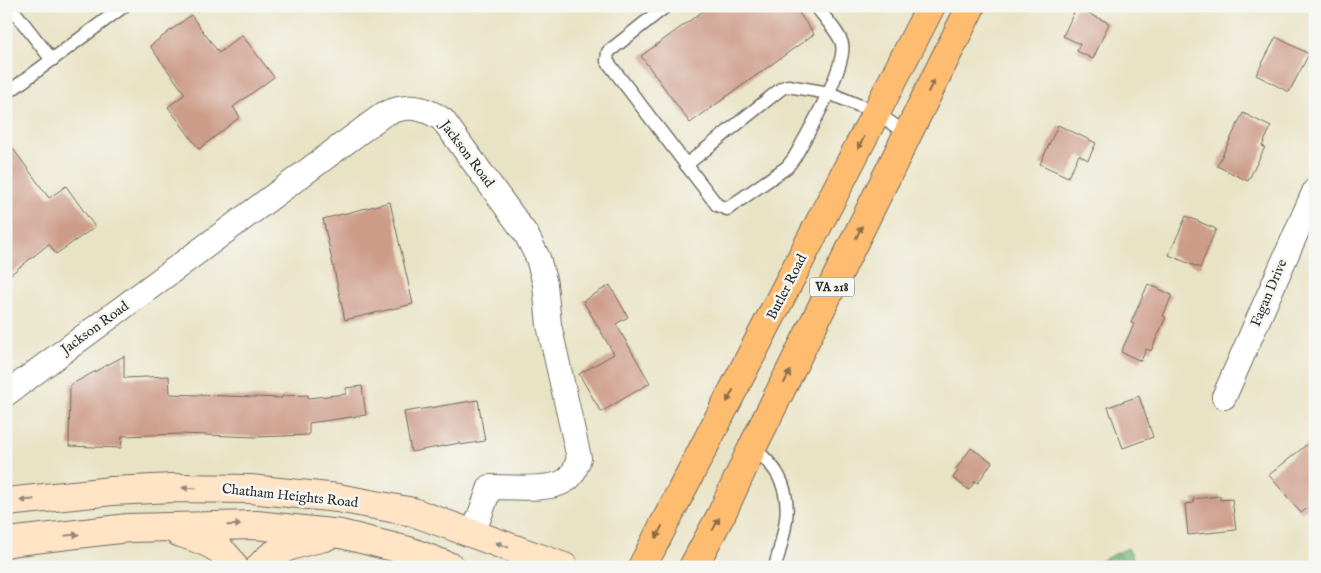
<svg xmlns="http://www.w3.org/2000/svg" width="1321" height="573" font-family="'IM FELL English',serif">
  <style>
    .forest { fill: url(#forest-crowns); stroke: #527252 }
    .building { fill: #cd9c89 }
    .lines { fill: none; stroke-linecap: round; stroke-linejoin: round }
    .lane-casing { stroke: #6e6b61; stroke-width: 15 }
    .street-casing { stroke: #6e6b61; stroke-width: 26 }
    .secondary-casing { stroke: #6e6b61; stroke-width: 30 }
    .primary-casing { stroke: #6e6b61; stroke-width: 30 }
    .lane { stroke: #fff; stroke-width: 12 }
    .street { stroke: #fff; stroke-width: 24 }
    .secondary { stroke: #ffe4c6; stroke-width: 28 }
    .primary { stroke: #febc70; stroke-width: 28 }
    .oneway { fill: #8a6c4a }
    .oneway2 { fill: #958878 }
    .labels { text-anchor: middle; dominant-baseline: central; stroke-width: 5; stroke-linejoin: round; paint-order: stroke }
    .shield { fill: #f6f6f2; stroke: #686867; stroke-width: 1 }
    .shield-label { font-size: 12px; font-weight: bold; fill: #2b2b2b }
    .street-label { font-size: 14px; fill: #2b2b2b; stroke: #f6f6f2 }
  </style>
  <defs>
    <pattern id="forest-crowns" width="20" height="18" patternUnits="userSpaceOnUse" patternTransform="scale(1.25)"><rect width="20" height="18" fill="#7ab97a"/><path d="M2 6a3 3 0 1 1 6 0M12 15a3 3 0 1 1 6 0" fill="none" stroke="#649764"/></pattern>
  </defs>
  <rect width="100%" height="100%" fill="#f6f6f2"/>
  <filter id="ink" filterUnits="userSpaceOnUse"><feTurbulence type="fractalNoise" baseFrequency=".02" numOctaves="2"/><feDisplacementMap in="SourceGraphic" scale="10" xChannelSelector="R" yChannelSelector="G"/><feConvolveMatrix kernelMatrix="1 2 1 2 8 2 1 2 1" color-interpolation-filters="sRGB"/></filter>
  <filter id="wash" filterUnits="userSpaceOnUse"><feTurbulence type="fractalNoise" baseFrequency=".0096" numOctaves="4" result="noise"/><feDisplacementMap in="SourceGraphic" scale="20" xChannelSelector="R" yChannelSelector="G"/><feGaussianBlur stdDeviation="1.12" result="paint"/><feColorMatrix in="noise" values="0 0 0 0 0 0 0 0 0 0 0 0 0 0 0 0 0 1.4 0 .05"/><feComposite in="paint" operator="in"/></filter>
  <g filter="url(#wash)">
    <rect width="100%" height="100%" fill="#e9e3c5"/>
    <path class="forest" d="M 1128,548 L 1138,567 L 1087,567 Z"/>
    <g id="blocks">
      <g class="building">
        <path d="M 710,6 L 794,6 L 814,34 L 690,123 L 641,56 Z"/>
        <path d="M 1076,8 L 1109,23 L 1093,59 L 1077,51 L 1080,44 L 1063,36 Z"/>
        <path d="M 191,15 L 219,53 L 242,35 L 274,77 L 233,107 L 240,117 L 199,149 L 168,107 L 185,94 L 150,46 Z"/>
        <path d="M 1276,37 L 1309,54 L 1289,92 L 1256,75 Z"/>
        <path d="M 1243,113 L 1271,127 L 1262,146 L 1265,147 L 1248,181 L 1217,166 Z"/>
        <path d="M 1058,125 L 1096,143 L 1088,160 L 1079,155 L 1068,177 L 1040,164 Z"/>
        <path d="M 6,139 L 49,198 L 66,186 L 95,227 L 56,254 L 49,244 L 6,278 Z"/>
        <path d="M 390,202 L 413,304 L 345,320 L 323,219 Z"/>
        <path d="M 1186,216 L 1216,229 L 1200,268 L 1169,255 Z"/>
        <path d="M 1148,284 L 1172,295 L 1163,316 L 1166,317 L 1151,351 L 1146,349 L 1141,361 L 1121,352 L 1134,324 L 1131,323 Z"/>
        <path d="M 610,285 L 628,317 L 616,324 L 650,383 L 601,412 L 579,374 L 614,354 L 583,301 Z"/>
        <path d="M 124,356 L 124,378 L 169,376 L 170,394 L 282,398 L 282,396 L 308,395 L 308,398 L 346,394 L 346,388 L 362,386 L 366,415 L 309,423 L 309,435 L 255,437 L 181,434 L 122,436 L 121,448 L 69,446 L 70,385 Z"/>
        <path d="M 1139,396 L 1153,437 L 1123,448 L 1108,407 Z"/>
        <path d="M 478,400 L 485,441 L 460,445 L 460,443 L 411,452 L 404,412 Z"/>
        <path d="M 1315,438 L 1315,502 L 1301,513 L 1269,475 Z"/>
        <path d="M 971,448 L 992,462 L 978,483 L 975,481 L 969,490 L 953,478 L 958,471 L 956,469 Z"/>
        <path d="M 1220,496 L 1220,500 L 1232,499 L 1236,530 L 1188,535 L 1185,504 L 1194,503 L 1193,499 Z"/>
      </g>
    </g>
  </g>
  <g filter="url(#ink)">
    <use href="#blocks" fill-opacity="0" stroke="#6e6b61" stroke-width="1"/>
    <g class="lines">
      <defs>
        <g id="lane">
          <path d="M 10,6 L 52,60"/>
          <path d="M 666,6 L 608,52 L 607,61 L 717,205 L 727,209 L 787,167 L 794,158 C 806,137 847,66 842,44 C 840,34 823,16 816,6"/>
          <path d="M 6,94 L 124,6"/>
          <path d="M 686,165 L 782,88 L 788,86 L 829,93 L 877,113 L 908,135"/>
          <path d="M 753,446 C 761,455 773,465 778,475 C 795,505 783,536 775,567"/>
        </g>
        <g id="street">
          <path d="M 6,394 L 384,114 C 407,104 423,106 443,120 L 526,234 L 538,258 L 545,284 L 549,325 L 579,458 C 576,466 574,476 565,481 C 550,491 509,487 490,487 L 473,534"/>
          <path d="M 1224,397 L 1315,190"/>
        </g>
        <g id="secondary">
          <path d="M 6,502 L 112,491 L 173,488 L 250,489 L 338,498 L 413,512 L 564,567"/>
          <path d="M 178,532 C 199,539 223,545 234,567"/>
          <path d="M 6,543 L 17,541 L 128,528 L 256,525 L 341,534 L 409,551 L 451,567"/>
          <path d="M 260,567 C 275,547 302,542 325,537"/>
        </g>
        <g id="primary">
          <path d="M 642,567 L 931,6"/>
          <path d="M 693,567 L 722,513 L 753,446 L 971,6"/>
        </g>
      </defs>
      <use href="#lane" class="lane-casing"/>
      <use href="#street" class="street-casing"/>
      <use href="#secondary" class="secondary-casing"/>
      <use href="#primary" class="primary-casing"/>
      <use href="#lane" class="lane"/>
      <use href="#street" class="street"/>
      <use href="#secondary" class="secondary"/>
      <use href="#primary" class="primary"/>
    </g>
    <defs><path id="oneway-solid" d="M-6-.8H1V-3.2L6.5 0L1 3.2V.8H-6Z" transform="scale(1.25)"/></defs>
    <g class="oneway">
      <use href="#oneway-solid" transform="translate(931 86) rotate(-64)"/>
      <use href="#oneway-solid" transform="translate(861 143) rotate(117)"/>
      <use href="#oneway-solid" transform="translate(859 232) rotate(-64)"/>
      <use href="#oneway-solid" transform="translate(787 377) rotate(-64)"/>
      <use href="#oneway-solid" transform="translate(730 396) rotate(117)"/>
      <use href="#oneway-solid" transform="translate(716 524) rotate(-62)"/>
      <use href="#oneway-solid" transform="translate(659 532) rotate(117)"/>
    </g>
    <g class="oneway2">
      <use href="#oneway-solid" transform="translate(189 488) rotate(-179)"/>
      <use href="#oneway-solid" transform="translate(27 500) rotate(174)"/>
      <use href="#oneway-solid" transform="translate(234 525) rotate(-1)"/>
      <use href="#oneway-solid" transform="translate(72 535) rotate(-6)"/>
      <use href="#oneway-solid" transform="translate(502 545) rotate(-160)"/>
    </g>
  </g>
  <g class="labels">
    <rect class="shield" x="809.5" y="277.5" width="45" height="19" rx="4"/>
    <g class="shield-label">
      <text x="832" y="287">VA 218</text>
    </g>
    <g class="street-label">
      <text transform="translate(467 154) rotate(53)">Jackson Road</text>
      <text transform="translate(787 287) rotate(-63)">Butler Road</text>
      <text transform="translate(1269 293) rotate(-67)">Fagan Drive</text>
      <text transform="translate(95 328) rotate(-36)">Jackson Road</text>
      <text transform="translate(290 496) rotate(6)">Chatham Heights Road</text>
    </g>
  </g>
  <rect width="1321" height="573" fill="none" stroke="#f6f6f2" stroke-width="25"/>
</svg>
